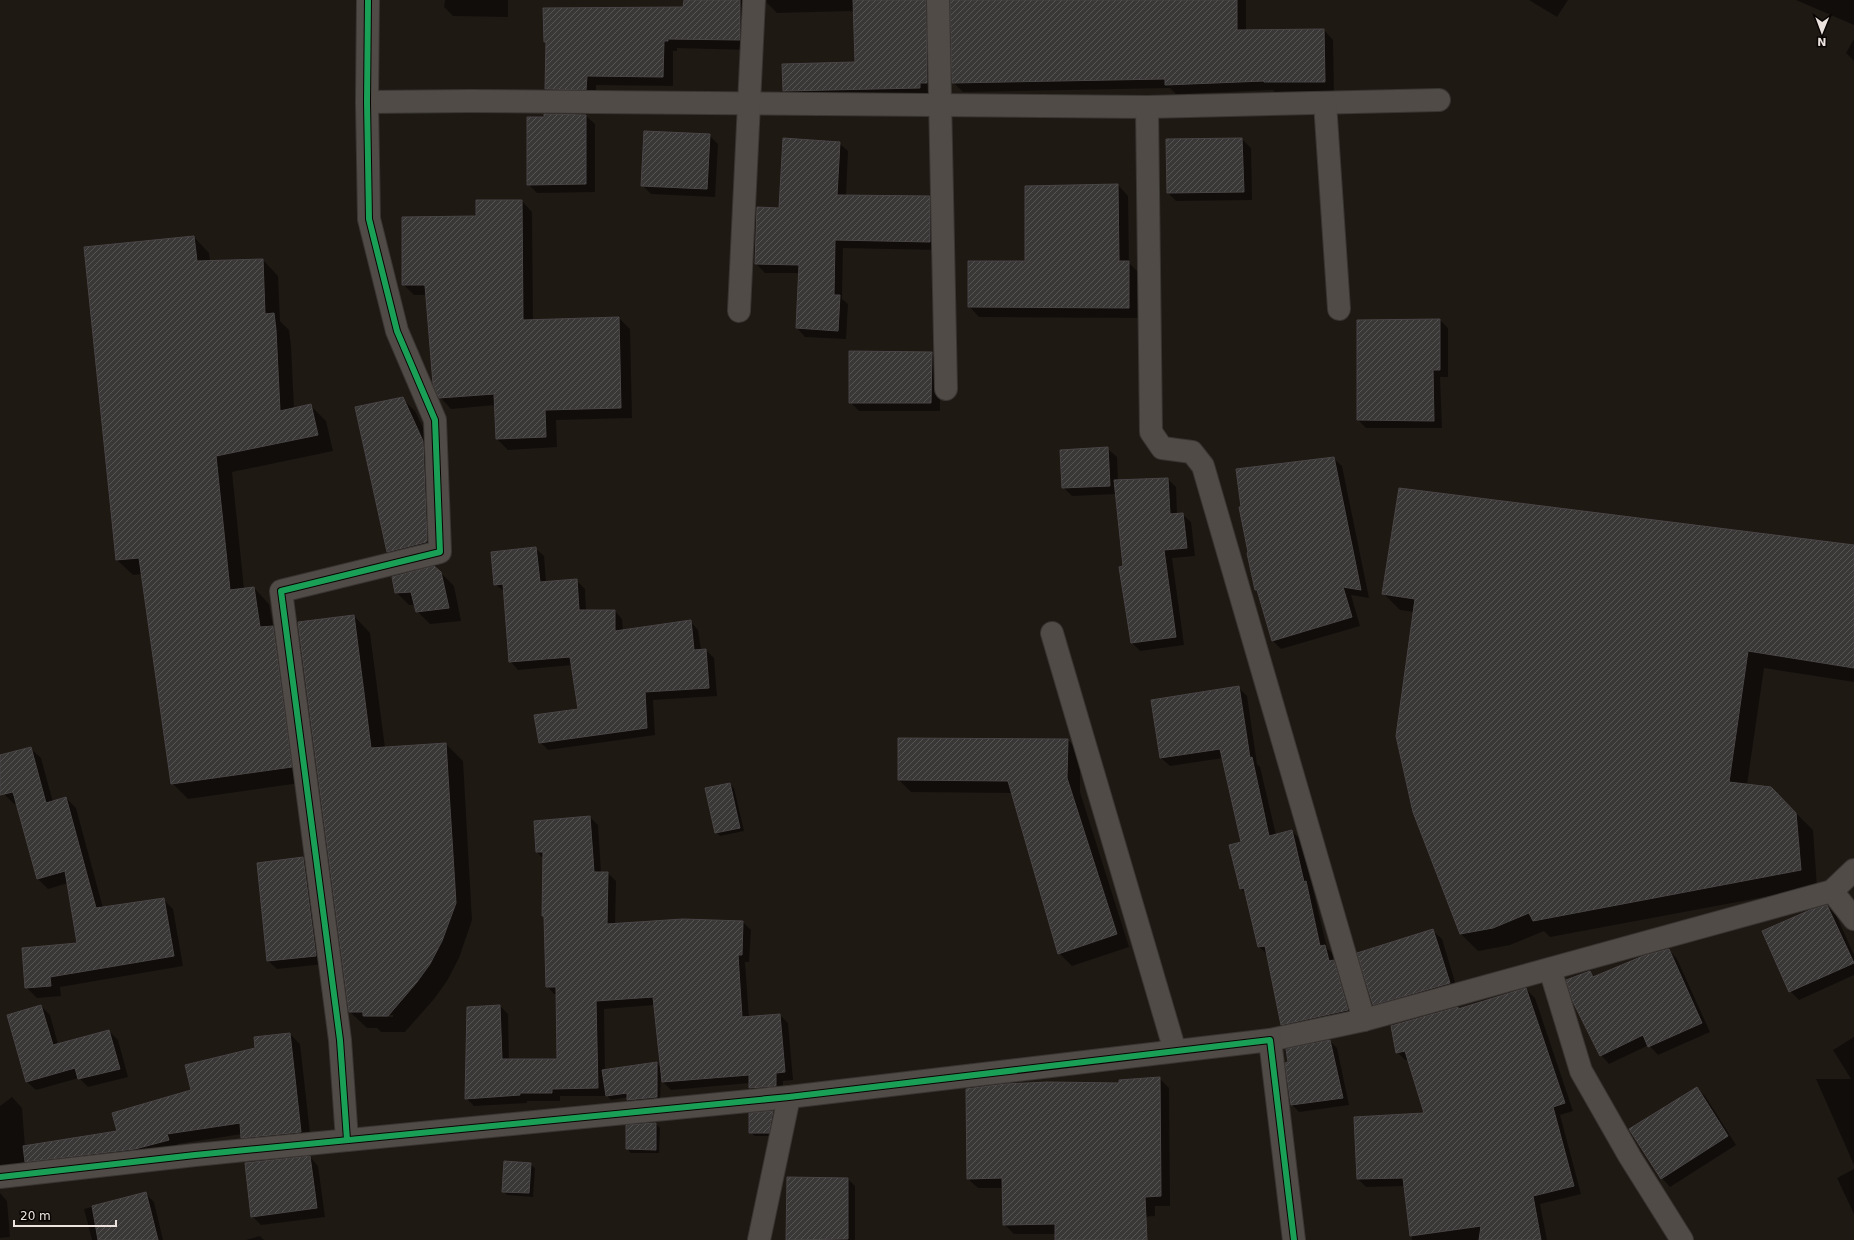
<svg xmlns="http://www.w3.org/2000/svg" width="1854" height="1240" font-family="'DejaVu Sans',sans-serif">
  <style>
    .shadow { fill: #0007; fill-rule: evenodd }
    .building { fill: url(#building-hatch); stroke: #494546 }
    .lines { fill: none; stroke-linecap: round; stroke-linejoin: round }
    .minor-casing { stroke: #393532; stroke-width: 24 }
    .minor { stroke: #504b46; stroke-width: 22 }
    .cycleway-casing { stroke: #090503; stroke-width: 8 }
    .cycleway { stroke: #1a9f57; stroke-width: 6 }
  </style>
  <defs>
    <pattern id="building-hatch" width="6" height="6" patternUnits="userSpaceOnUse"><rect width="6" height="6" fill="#3a3737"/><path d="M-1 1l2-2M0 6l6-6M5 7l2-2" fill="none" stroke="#575454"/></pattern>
  </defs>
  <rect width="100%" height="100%" fill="#1f1914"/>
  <g class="shadow">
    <path d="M 445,0 L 508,0 L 508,17 L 453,16 L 444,7 Z"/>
    <path d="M 685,0 L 756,0 L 749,50 L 677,48 L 677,51 L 673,51 L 673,86 L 596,85 L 596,99 L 556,98 L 546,89 L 547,44 L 545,42 L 684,8 Z"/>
    <path d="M 767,0 L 940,0 L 936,92 L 929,93 L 929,97 L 794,100 L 784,91 L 856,63 L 854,11 L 777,13 L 767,3 Z"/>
    <path d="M 952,0 L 1246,0 L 1246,31 L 1324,30 L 1333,40 L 1334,91 L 1275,92 L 1273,90 L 1176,94 L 1170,88 L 963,92 L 953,82 Z"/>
    <path d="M 1529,0 L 1568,0 L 1557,17 Z"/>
    <path d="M 1796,0 L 1854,0 L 1854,25 Z"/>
    <path d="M 1854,39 L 1854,61 L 1846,53 Z"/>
    <path d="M 545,115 L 586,116 L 595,124 L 595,192 L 537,193 L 528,184 Z"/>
    <path d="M 709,135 L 718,144 L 715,197 L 651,194 L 642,185 Z"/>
    <path d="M 1242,139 L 1251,148 L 1252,200 L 1176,201 L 1168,193 Z"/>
    <path d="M 839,143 L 848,151 L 846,196 L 929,197 L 938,206 L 939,250 L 843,248 L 842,299 L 848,304 L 846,339 L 805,337 L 797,328 L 800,273 L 765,273 L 756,264 L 757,208 L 780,209 Z"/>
    <path d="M 1118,185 L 1128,196 L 1129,263 L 1139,273 L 1139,318 L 979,317 L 969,306 L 1026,262 Z"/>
    <path d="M 522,201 L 532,212 L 533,321 L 619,318 L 630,329 L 632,418 L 556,420 L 557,447 L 508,450 L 497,439 L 496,405 L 451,409 L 440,397 L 427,295 L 414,295 L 403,284 L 477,217 Z"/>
    <path d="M 194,237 L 209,253 L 210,262 L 263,260 L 278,276 L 280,321 L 289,330 L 291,346 L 294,409 L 310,405 L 326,421 L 333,451 L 232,472 L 244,589 L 254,588 L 269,604 L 273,627 L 288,642 L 307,782 L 188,799 L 172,783 L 142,574 L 133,575 L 117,560 Z"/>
    <path d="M 1440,320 L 1448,328 L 1448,377 L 1440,377 L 1442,428 L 1366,428 L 1358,420 Z"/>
    <path d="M 931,353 L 940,361 L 940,411 L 859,411 L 850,402 Z"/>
    <path d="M 402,398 L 415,411 L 436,455 L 440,553 L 400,565 L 388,552 Z"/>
    <path d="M 1108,449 L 1117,457 L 1118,481 L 1168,479 L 1176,487 L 1177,514 L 1182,514 L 1191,522 L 1195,556 L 1172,558 L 1184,645 L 1140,651 L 1132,643 L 1116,494 L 1072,496 L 1063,487 Z"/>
    <path d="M 1333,458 L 1342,466 L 1369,598 L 1351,595 L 1360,626 L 1281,649 L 1273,641 L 1259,592 L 1256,590 Z"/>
    <path d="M 1854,546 L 1854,682 L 1764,668 L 1747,785 L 1771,788 L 1813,830 L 1817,887 L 1550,937 L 1544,931 L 1510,945 L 1478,951 L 1461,934 L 1414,811 L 1414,612 L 1400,610 L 1383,593 Z"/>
    <path d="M 535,548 L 544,556 L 546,582 L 576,580 L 585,589 L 586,611 L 614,610 L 622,619 L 623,631 L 690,621 L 698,630 L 701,650 L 706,650 L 714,658 L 717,696 L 653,700 L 655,735 L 548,750 L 540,742 L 579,710 L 573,665 L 518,670 L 510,661 L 505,592 L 495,584 Z"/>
    <path d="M 441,573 L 454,586 L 461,621 L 430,624 L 417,611 L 415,605 L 409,605 L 396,592 Z"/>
    <path d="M 354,616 L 370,633 L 385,748 L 446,744 L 463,761 L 472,920 L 459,958 L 447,981 L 434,999 L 405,1032 L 381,1032 L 377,1028 L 367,1028 L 350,1012 ZM 365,1015 L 393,1015 L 393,1017 L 367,1017 Z"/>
    <path d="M 1239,688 L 1247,696 L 1257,764 L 1260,767 L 1276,835 L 1292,831 L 1301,840 L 1327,948 L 1334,955 L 1336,963 L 1342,970 L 1356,1018 L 1290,1033 L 1282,1024 L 1268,955 L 1259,947 L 1247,895 L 1241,889 L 1242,843 L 1223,758 L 1170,766 L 1161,758 Z"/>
    <path d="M 1068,740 L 1080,753 L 1080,792 L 1129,947 L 1072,966 L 1059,953 L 1013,793 L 911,792 L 899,780 Z"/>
    <path d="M 30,748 L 41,758 L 53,802 L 66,798 L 76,808 L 103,908 L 163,899 L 173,909 L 183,966 L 60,987 L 61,996 L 37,998 L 26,987 L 78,944 L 68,883 L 48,889 L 38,879 L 17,803 L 14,804 L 4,794 L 0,780 L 0,756 Z"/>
    <path d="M 730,784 L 734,788 L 744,831 L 720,836 L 716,832 Z"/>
    <path d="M 590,817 L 598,825 L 601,873 L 608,873 L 616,881 L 615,924 L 743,922 L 751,930 L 749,962 L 745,962 L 749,1018 L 780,1015 L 788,1023 L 793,1080 L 783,1081 L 783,1093 L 758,1096 L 750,1088 L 750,1083 L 671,1090 L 663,1082 L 662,1076 L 661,1076 L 660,1101 L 632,1104 L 628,1100 L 628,1097 L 611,1100 L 607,1096 L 560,1096 L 560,1101 L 527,1101 L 527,1103 L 474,1106 L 466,1098 L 500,1006 L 508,1014 L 509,1060 L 558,1060 L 557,994 L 554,994 L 547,986 L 545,917 L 543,915 L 544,859 L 537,852 ZM 655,1005 L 661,1068 L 657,1063 L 605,1071 L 604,1009 Z"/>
    <path d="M 303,858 L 312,867 L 324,964 L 277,969 L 268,961 Z"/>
    <path d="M 1827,906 L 1836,915 L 1854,955 L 1854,975 L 1799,1000 L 1790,991 Z"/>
    <path d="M 1433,931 L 1442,939 L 1458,992 L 1382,1013 L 1373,1004 Z"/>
    <path d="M 1669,950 L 1677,959 L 1710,1032 L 1658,1055 L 1649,1045 L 1609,1064 L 1601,1055 L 1590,972 L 1596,978 Z"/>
    <path d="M 1526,989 L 1535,998 L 1573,1111 L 1560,1115 L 1581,1194 L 1540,1204 L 1547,1240 L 1412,1240 L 1405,1186 L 1366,1187 L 1358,1179 L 1425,1114 L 1409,1060 L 1405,1060 L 1397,1052 L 1457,1008 L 1459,1010 Z"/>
    <path d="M 41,1006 L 50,1015 L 58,1044 L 109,1031 L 118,1040 L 128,1077 L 88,1087 L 79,1078 L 36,1090 L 27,1082 L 8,1016 Z"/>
    <path d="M 290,1034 L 300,1044 L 311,1142 L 253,1148 L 242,1137 L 242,1134 L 177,1144 L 178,1150 L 36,1171 L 26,1162 L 27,1173 L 0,1181 L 0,1106 L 12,1097 L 22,1108 L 25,1147 L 119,1132 L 192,1091 L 256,1049 Z"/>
    <path d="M 1854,1037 L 1854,1165 L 1816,1079 L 1851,1079 L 1833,1050 Z"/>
    <path d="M 1330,1041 L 1337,1048 L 1349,1105 L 1299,1112 L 1292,1105 L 1286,1064 Z"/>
    <path d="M 1159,1078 L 1169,1088 L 1170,1206 L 1155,1206 L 1155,1216 L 1141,1217 L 1139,1240 L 1056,1240 L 1056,1234 L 1014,1234 L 1004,1224 L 1003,1188 L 978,1188 L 968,1179 L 1121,1084 Z"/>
    <path d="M 1696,1088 L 1705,1096 L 1736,1145 L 1670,1187 L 1662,1178 Z"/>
    <path d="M 773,1112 L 777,1116 L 773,1136 L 755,1136 L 750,1132 L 750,1114 Z"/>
    <path d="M 656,1124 L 660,1128 L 659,1153 L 631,1153 L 627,1149 Z"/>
    <path d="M 310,1157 L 318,1166 L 325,1217 L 261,1225 L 252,1216 Z"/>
    <path d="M 530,1164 L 535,1168 L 533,1197 L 507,1195 L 503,1191 Z"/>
    <path d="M 1854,1169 L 1854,1214 L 1837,1178 Z"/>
    <path d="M 848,1179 L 855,1186 L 855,1240 L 788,1240 Z"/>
    <path d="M 0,1193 L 7,1201 L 10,1237 L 0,1238 Z"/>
    <path d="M 145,1193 L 154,1202 L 163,1240 L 92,1240 L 84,1209 Z"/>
    <path d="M 260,1236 L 264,1240 L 246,1240 Z"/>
  </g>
  <g class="building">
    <path d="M 684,0 L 740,0 L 740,40 L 668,39 L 668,41 L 664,41 L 663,77 L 587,76 L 586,90 L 545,89 L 546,42 L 544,42 L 543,8 L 683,7 Z"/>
    <path d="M 853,0 L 926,0 L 927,83 L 920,83 L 920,88 L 783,91 L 782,64 L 855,62 Z"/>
    <path d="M 950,0 L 1237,0 L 1237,30 L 1324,29 L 1325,82 L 1264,82 L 1264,81 L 1165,85 L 1165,79 L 952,83 Z"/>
    <path d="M 544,114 L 586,115 L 586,184 L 527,185 L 527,117 L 544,117 Z"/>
    <path d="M 644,131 L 710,134 L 707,189 L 641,186 Z"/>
    <path d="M 783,138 L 840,142 L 837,195 L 930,196 L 930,242 L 835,240 L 834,295 L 840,295 L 838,331 L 796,328 L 799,265 L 755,264 L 757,207 L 779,208 Z"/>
    <path d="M 1242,138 L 1244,192 L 1167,193 L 1166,139 Z"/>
    <path d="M 1118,184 L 1119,261 L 1129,261 L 1129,308 L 968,307 L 968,261 L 1025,261 L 1025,186 Z"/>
    <path d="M 476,200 L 522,200 L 523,320 L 619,317 L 621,408 L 545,410 L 546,437 L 496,439 L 494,394 L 439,398 L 433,384 L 425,285 L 402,285 L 402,217 L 476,216 Z"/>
    <path d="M 194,236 L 197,261 L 263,259 L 265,314 L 274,313 L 276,330 L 280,411 L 311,404 L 318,435 L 216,456 L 230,590 L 254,587 L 260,627 L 273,626 L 292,767 L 171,784 L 139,558 L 116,560 L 84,247 Z"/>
    <path d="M 1440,319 L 1440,370 L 1433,370 L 1434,421 L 1357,420 L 1357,320 Z"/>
    <path d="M 849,351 L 932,352 L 931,403 L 849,403 Z"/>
    <path d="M 403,397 L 423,441 L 427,540 L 426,542 L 387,552 L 355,407 Z"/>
    <path d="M 1108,447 L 1110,486 L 1062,488 L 1060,450 Z"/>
    <path d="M 1334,457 L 1361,590 L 1343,587 L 1352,617 L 1272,641 L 1257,590 L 1255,590 L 1247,553 L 1248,552 L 1239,507 L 1241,507 L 1236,469 Z"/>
    <path d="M 1168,478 L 1170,514 L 1183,513 L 1187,548 L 1164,550 L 1176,637 L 1131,643 L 1119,567 L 1123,566 L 1114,480 Z"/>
    <path d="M 1399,488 L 1854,545 L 1854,668 L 1748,651 L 1729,782 L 1771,787 L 1796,813 L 1801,870 L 1533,921 L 1529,913 L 1493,928 L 1460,934 L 1413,812 L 1396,736 L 1415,599 L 1382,594 Z"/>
    <path d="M 536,547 L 540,582 L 577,579 L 579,610 L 615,610 L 615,631 L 691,620 L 694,650 L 706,649 L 709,688 L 645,692 L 647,728 L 539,743 L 534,715 L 578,709 L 570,657 L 509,662 L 503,584 L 494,585 L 491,552 Z"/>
    <path d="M 434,566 L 441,572 L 449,608 L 416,612 L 411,592 L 395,593 L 392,577 Z"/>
    <path d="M 354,615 L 371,748 L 446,743 L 456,903 L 442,941 L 430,964 L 417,982 L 388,1016 L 363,1016 L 363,1012 L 349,1012 L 298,622 Z"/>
    <path d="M 1239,686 L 1250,758 L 1252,757 L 1269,836 L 1292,830 L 1304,882 L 1306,881 L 1320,946 L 1325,945 L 1329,961 L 1334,960 L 1348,1010 L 1281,1025 L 1265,946 L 1258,947 L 1244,888 L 1240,889 L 1229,845 L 1241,842 L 1220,749 L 1160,758 L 1151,700 Z"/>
    <path d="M 898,738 L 1068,739 L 1067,778 L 1117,934 L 1058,954 L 1008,781 L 898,780 Z"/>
    <path d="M 31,747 L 46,803 L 66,797 L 96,908 L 164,898 L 174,956 L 50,977 L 51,986 L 25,988 L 22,948 L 77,943 L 65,871 L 37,879 L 13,792 L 0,795 L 0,755 Z"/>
    <path d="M 730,783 L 740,828 L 715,833 L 705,788 Z"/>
    <path d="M 590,816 L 594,872 L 608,872 L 607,924 L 683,919 L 743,921 L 742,955 L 738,955 L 742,1017 L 780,1014 L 785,1072 L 776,1073 L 776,1086 L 749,1088 L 749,1075 L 662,1082 L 653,997 L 596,1001 L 598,1088 L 552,1089 L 552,1093 L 520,1093 L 520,1095 L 465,1099 L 467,1007 L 500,1005 L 502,1059 L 557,1059 L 556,987 L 546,987 L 544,916 L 542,916 L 543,852 L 536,852 L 534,821 Z"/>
    <path d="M 303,857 L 316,956 L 267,961 L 257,863 Z"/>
    <path d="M 1827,905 L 1854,963 L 1789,992 L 1762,931 L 1810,910 Z"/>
    <path d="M 1433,929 L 1450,983 L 1373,1005 L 1357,953 Z"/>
    <path d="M 1669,949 L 1702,1023 L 1648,1047 L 1643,1035 L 1600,1056 L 1573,1002 L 1566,980 L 1590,971 L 1593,977 L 1643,956 Z"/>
    <path d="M 1526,988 L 1565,1103 L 1553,1107 L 1574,1186 L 1533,1196 L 1541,1240 L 1479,1240 L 1481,1226 L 1410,1236 L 1403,1178 L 1357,1179 L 1354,1117 L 1424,1113 L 1405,1051 L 1396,1053 L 1391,1026 L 1458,1007 L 1458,1009 Z"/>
    <path d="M 41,1005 L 53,1045 L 109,1030 L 120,1069 L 78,1079 L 75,1068 L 26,1082 L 7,1015 Z"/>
    <path d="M 290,1033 L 301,1132 L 241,1138 L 240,1123 L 167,1134 L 169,1140 L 135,1149 L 25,1162 L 23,1146 L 117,1131 L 112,1113 L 191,1090 L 185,1065 L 255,1048 L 254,1037 Z"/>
    <path d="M 1330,1040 L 1343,1098 L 1291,1105 L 1285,1063 L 1288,1062 L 1286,1049 Z"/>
    <path d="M 657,1062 L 657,1097 L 627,1100 L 627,1093 L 606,1096 L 602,1070 Z"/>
    <path d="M 1160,1077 L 1161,1196 L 1145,1197 L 1147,1240 L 1055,1240 L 1055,1224 L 1003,1225 L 1002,1178 L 967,1179 L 966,1089 L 1005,1084 L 1048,1082 L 1119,1083 L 1119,1080 Z"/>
    <path d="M 1697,1087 L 1728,1136 L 1661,1179 L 1629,1129 Z"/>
    <path d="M 773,1111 L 769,1133 L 749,1133 L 749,1113 Z"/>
    <path d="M 656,1123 L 656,1150 L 626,1149 L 626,1125 Z"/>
    <path d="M 310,1156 L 317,1208 L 251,1217 L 245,1163 Z"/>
    <path d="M 504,1161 L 531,1163 L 529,1193 L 502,1192 Z"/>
    <path d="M 787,1177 L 848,1178 L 848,1239 L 786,1240 Z"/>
    <path d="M 146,1192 L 158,1240 L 98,1240 L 92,1206 Z"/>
  </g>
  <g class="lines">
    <defs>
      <g id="minor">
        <path d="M 938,0 L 946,389"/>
        <path d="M 367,102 L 470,101 L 1147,107 L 1439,100"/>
        <path d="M 1325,103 L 1339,309"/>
        <path d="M 1147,107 L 1151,432 L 1162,448 L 1192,452 L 1203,466 L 1364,1020"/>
        <path d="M 739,311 L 754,0"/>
        <path d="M 1052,633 L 1175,1051"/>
        <path d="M 1832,891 L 1854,919"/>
        <path d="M 1550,969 L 1581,1071 L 1630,1157 L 1682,1240"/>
        <path d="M 1270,1040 L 1364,1020 L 1832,891 L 1854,870"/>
        <path d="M 347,1140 L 340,1040 L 281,591 L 440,552 L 435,420 L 397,331 L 369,219 L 367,102 L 368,0"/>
        <path d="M 0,1177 L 195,1155 L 789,1097 L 1270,1040 L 1294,1240"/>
        <path d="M 759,1240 L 789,1097"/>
      </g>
    </defs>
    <use href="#minor" class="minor-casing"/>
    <use href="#minor" class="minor"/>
    <defs>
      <g id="cycleway">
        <path d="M 347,1140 L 340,1040 L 281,591 L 440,552 L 435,420 L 397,331 L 369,219 L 367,102 L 368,0"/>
        <path d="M 0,1177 L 195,1155 L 789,1097 L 1270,1040 L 1294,1240"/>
      </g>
    </defs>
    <use href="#cycleway" class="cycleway-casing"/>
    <use href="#cycleway" class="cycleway"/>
  </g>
  <g transform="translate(1822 32) rotate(181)" stroke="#090503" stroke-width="3" paint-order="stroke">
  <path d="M0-3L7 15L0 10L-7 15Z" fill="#ece3de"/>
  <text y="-6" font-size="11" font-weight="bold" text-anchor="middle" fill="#ece3de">N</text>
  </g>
  <path d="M14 1220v6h102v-6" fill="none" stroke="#ece3de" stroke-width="2"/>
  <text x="20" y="1220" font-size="12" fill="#ece3de" stroke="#090503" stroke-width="3" paint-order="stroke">20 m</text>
</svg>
